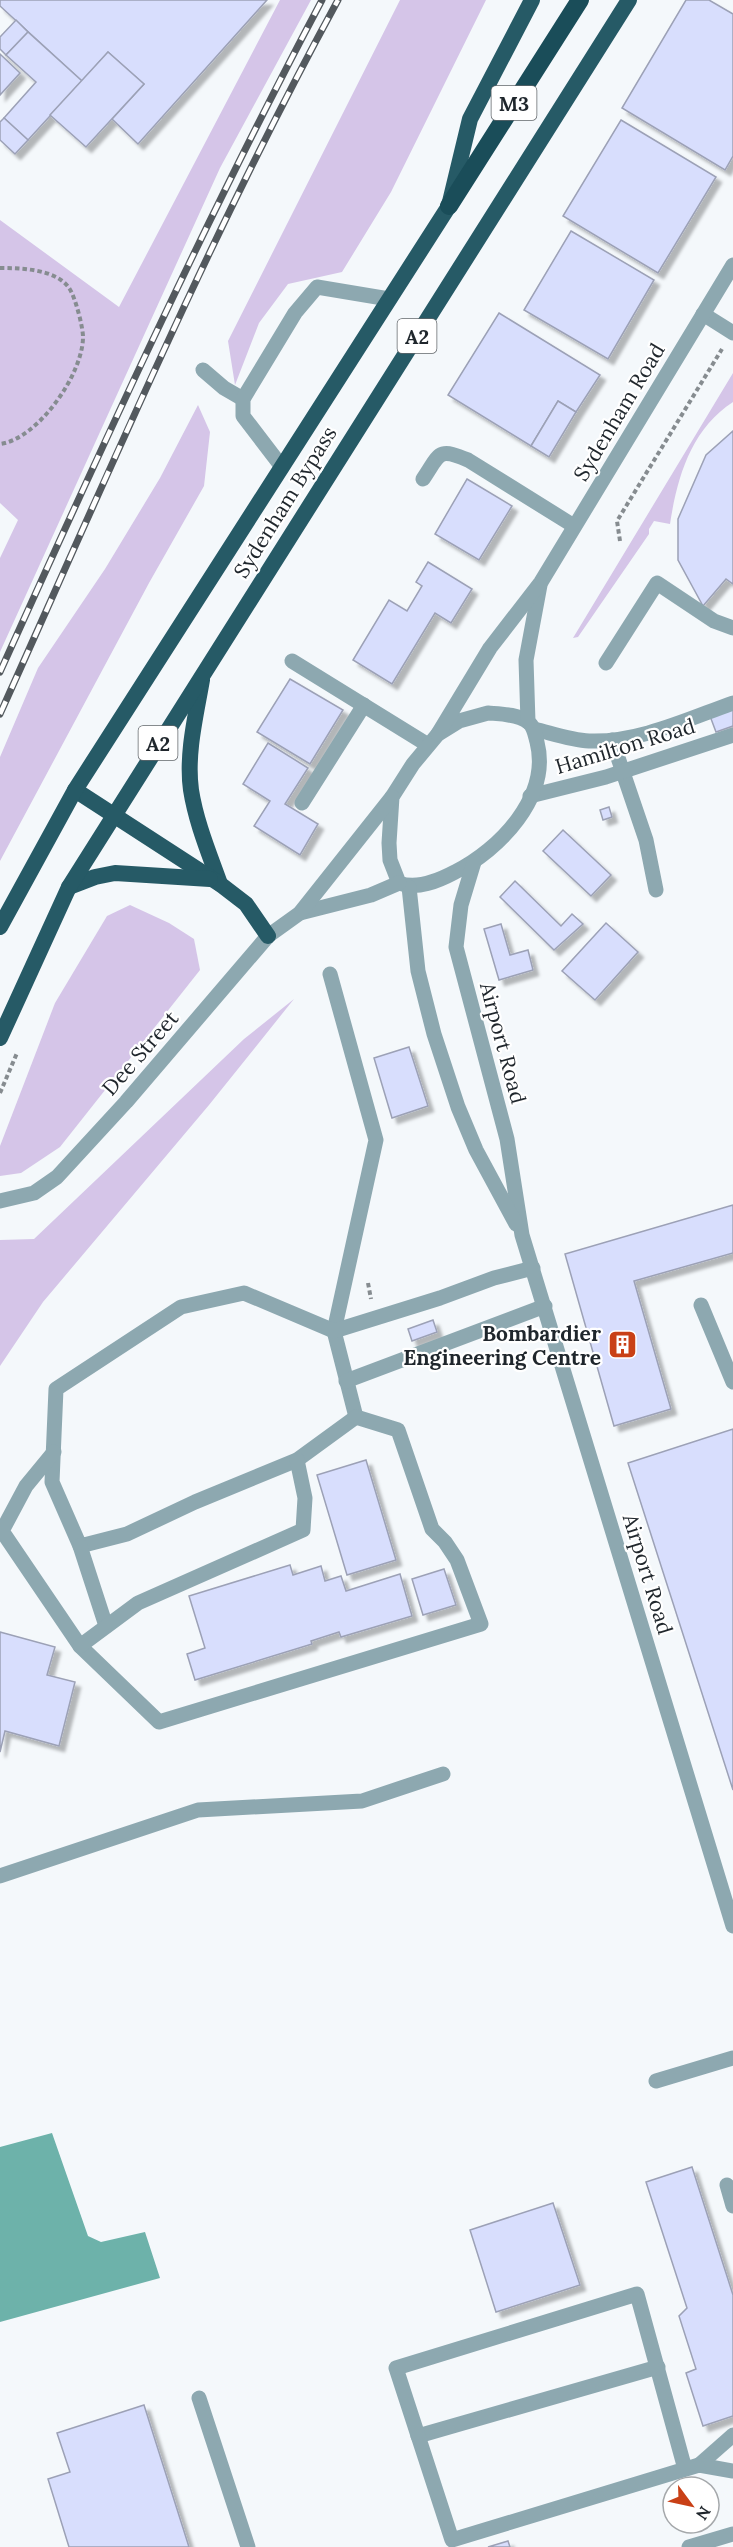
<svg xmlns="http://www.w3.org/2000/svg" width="733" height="2547" font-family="Lora,serif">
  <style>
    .green { fill: #d5c5e8 }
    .water { fill: #6db2aa }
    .building { fill: #d8defd; stroke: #9ca1b6; stroke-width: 1.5; filter: url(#shadow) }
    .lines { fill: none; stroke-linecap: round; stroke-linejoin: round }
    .path { stroke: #868c90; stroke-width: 4; stroke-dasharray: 4.5 3; stroke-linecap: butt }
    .service { stroke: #8da8b0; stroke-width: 15 }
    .tertiary { stroke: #8da8b0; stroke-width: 15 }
    .trunk { stroke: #265a66; stroke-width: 16 }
    .motorway { stroke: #1a4d59; stroke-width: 18 }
    .rail-casing { stroke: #53595e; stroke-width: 7 }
    .rail { stroke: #fff; stroke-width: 4.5; stroke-dasharray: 14; stroke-linecap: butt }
    .labels { text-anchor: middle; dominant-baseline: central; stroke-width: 4.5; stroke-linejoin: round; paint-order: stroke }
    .shield { fill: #fff; stroke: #62676b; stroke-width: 1.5 }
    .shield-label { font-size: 20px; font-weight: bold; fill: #1f262c }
    .street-label { font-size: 21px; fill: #1f262c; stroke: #fff }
    .poi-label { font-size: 21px; font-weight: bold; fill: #1f262c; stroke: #fff; text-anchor: end }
  </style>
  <defs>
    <filter id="shadow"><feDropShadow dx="5.5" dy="5.5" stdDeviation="1.5" flood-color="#0004"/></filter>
  </defs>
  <rect width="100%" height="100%" fill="#f4f8fb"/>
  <g class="green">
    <path d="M 280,0 L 311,0 L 220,168 L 0,652 L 0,558 L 18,520 L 0,503 L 0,220 L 119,307 Z"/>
    <path d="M 400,0 L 486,0 L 391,192 L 342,272 L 288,284 L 259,323 L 235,385 L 228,341 Z"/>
    <path d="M 733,373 L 733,402 C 691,429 677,478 670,524 L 654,521 L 649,529 L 649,534 L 578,637 L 573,638 Z"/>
    <path d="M 198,405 L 210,432 L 204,486 L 149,583 L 0,861 L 0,757 L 38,668 L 105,569 L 160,478 Z"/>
    <path d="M 130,905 L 169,923 L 194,939 L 200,970 L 60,1147 L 21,1173 L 0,1176 L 0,1146 L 55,1003 L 107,916 Z"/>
    <path d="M 294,999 L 209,1105 L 43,1302 L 0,1366 L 0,1240 L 34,1239 L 244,1039 Z"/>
  </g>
  <path class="water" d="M 52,2133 L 88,2236 L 101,2242 L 145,2232 L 160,2278 L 0,2322 L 0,2147 Z"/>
  <g class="building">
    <path d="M 0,0 L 267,0 L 138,144 L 112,119 L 144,84 L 108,52 L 82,81 L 0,6 Z"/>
    <path d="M 686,0 L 709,0 L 733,14 L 733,156 L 725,170 L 622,108 Z"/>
    <path d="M 16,20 L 28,32 L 6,55 L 0,49 L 0,37 Z"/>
    <path d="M 28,32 L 82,81 L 28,140 L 4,118 L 36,82 L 6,55 Z"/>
    <path d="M 108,52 L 144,84 L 86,147 L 50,115 Z"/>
    <path d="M 0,54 L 20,73 L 0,95 Z"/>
    <path d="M 4,118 L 28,140 L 15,154 L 0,140 L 0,122 Z"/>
    <path d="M 621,120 L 716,177 L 658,273 L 563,216 Z"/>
    <path d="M 571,231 L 654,280 L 608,359 L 524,310 Z"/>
    <path d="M 499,313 L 600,375 L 576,412 L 558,401 L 531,446 L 448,395 Z"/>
    <path d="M 558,401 L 576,412 L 549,457 L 531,446 Z"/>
    <path d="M 733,431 L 733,584 L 726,579 L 703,606 L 678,560 L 678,519 L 706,455 Z"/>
    <path d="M 467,479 L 512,506 L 479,560 L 435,534 Z"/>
    <path d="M 428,562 L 472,589 L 451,623 L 435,613 L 392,684 L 353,660 L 389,600 L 407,611 L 422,586 L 416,582 Z"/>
    <path d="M 290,679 L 343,710 L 310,764 L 257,732 Z"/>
    <path d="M 733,708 L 733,726 L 716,732 L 710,716 Z"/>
    <path d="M 268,743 L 308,768 L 285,804 L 318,824 L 300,855 L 254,826 L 270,801 L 243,784 Z"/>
    <path d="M 609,807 L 612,817 L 603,820 L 600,810 Z"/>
    <path d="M 563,830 L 611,875 L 591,896 L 543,851 Z"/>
    <path d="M 515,881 L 561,926 L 572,914 L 583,924 L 554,950 L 500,897 Z"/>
    <path d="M 606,923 L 638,952 L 595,1000 L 562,971 Z"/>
    <path d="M 501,924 L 510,955 L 528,950 L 533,970 L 499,980 L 484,929 Z"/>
    <path d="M 409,1047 L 428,1106 L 392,1118 L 374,1058 Z"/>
    <path d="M 733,1205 L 733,1253 L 634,1281 L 671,1409 L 614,1426 L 565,1254 Z"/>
    <path d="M 433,1320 L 437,1332 L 412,1341 L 408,1329 Z"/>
    <path d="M 733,1429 L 733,1790 L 628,1463 Z"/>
    <path d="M 366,1460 L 396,1560 L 347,1575 L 317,1475 Z"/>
    <path d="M 290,1565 L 293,1575 L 321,1566 L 325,1581 L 341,1576 L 346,1591 L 400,1574 L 412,1616 L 341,1637 L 339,1632 L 311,1641 L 312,1644 L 195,1680 L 187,1654 L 205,1648 L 189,1596 Z"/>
    <path d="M 444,1569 L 456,1605 L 423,1615 L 412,1579 Z"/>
    <path d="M 0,1632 L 55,1647 L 47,1675 L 75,1682 L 59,1746 L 5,1731 L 0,1752 Z"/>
    <path d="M 692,2167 L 733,2295 L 733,2416 L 703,2426 L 686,2373 L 696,2369 L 679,2316 L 687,2308 L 646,2182 Z"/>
    <path d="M 553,2203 L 580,2285 L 496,2312 L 470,2230 Z"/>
    <path d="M 144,2405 L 189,2547 L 69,2547 L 48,2479 L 70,2472 L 57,2433 Z"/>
    <path d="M 508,2541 L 510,2547 L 488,2547 Z"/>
  </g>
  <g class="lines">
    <g class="path">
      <path d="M 0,268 C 21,268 56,269 69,288 C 75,296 83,327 83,337 C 83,374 38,439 0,444"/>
      <path d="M 620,541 L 617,521 L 722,349"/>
      <path d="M 0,1093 L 17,1053"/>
      <path d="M 368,1283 L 371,1299"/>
    </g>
    <g class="service">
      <path d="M 703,314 L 733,333"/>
      <path d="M 203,370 L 224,388 L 243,399"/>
      <path d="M 282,467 L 243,416 L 243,399 L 295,313 L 317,287 L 389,299"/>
      <path d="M 423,479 C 440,454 437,447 468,460 L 574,526"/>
      <path d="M 292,661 L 428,745"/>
      <path d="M 606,663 L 657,583 L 714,621 L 733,628"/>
      <path d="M 534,729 C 551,733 571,740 589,741 C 638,743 688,719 733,703"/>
      <path d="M 612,740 L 646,840 L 656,890"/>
      <path d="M 530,796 L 606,777 L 733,735"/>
      <path d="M 302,803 L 364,705"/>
      <path d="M 330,974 L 376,1140 L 334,1331 L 356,1417"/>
      <path d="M 701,1305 L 733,1382"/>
      <path d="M 346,1381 L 545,1306"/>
      <path d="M 356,1417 L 297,1460 L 195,1502 L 127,1534 L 80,1546 L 52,1482 L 56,1389 L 181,1307 L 244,1293 L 334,1331 L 440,1298 L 494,1278 L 533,1268"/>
      <path d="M 54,1452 L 26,1486 L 2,1531 L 80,1646 L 159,1722 L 481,1624 L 457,1560 L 445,1542 L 432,1529 L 398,1430 L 356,1417"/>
      <path d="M 80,1546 L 106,1626"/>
      <path d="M 80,1646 L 138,1603 L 303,1530 L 305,1498 L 297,1460"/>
      <path d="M 0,1876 L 198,1810 L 362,1801 L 443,1774"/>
      <path d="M 656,2081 L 733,2058"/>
      <path d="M 727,2185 L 733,2206"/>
      <path d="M 199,2398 L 248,2547"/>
      <path d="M 418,2436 L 658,2367"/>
      <path d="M 699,2465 L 733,2435"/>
      <path d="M 685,2469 L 637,2294 L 396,2368 L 452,2540 L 699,2465 L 733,2471"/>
      <path d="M 689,2547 L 733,2534"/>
    </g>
    <g class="tertiary">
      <path d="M 488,713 C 500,714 518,714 528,722 C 534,726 535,735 537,742 C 551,797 499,850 455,872 C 438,881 417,890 399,883 L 390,860 L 389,843 L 392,797 L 413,764 L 438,734 L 459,721 Z"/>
      <path d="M 528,722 L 526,660 L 540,585"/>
      <path d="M 438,734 L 490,648 L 541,582 L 733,265"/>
      <path d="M 474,862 L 461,905 L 456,947 L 507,1139 L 522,1235 L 733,1926"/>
      <path d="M 409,887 L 418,971 L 434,1034 L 458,1107 L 476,1150 L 516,1224"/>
      <path d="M 300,913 L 371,895 L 399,883"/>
      <path d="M 0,1201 L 34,1193 L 57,1177 L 126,1102 L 268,936 L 300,913 L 392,797"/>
    </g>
    <g class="trunk">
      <path d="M 202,680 C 196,715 186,754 191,790 C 196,822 209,853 220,884"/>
      <path d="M 75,790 L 220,884 L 246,904 L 268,936"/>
      <path d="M 69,887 L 95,877 L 115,873 L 210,879"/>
      <path d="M 0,927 L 75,790 L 449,206 L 470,119 L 532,0"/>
      <path d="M 0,1038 L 69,887 L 629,0"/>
    </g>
    <path class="motorway" d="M 449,206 L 580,0"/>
    <defs>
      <g id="rail">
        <path d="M 0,672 C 102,446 206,219 322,0"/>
        <path d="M 0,714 C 108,474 212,231 338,0"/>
      </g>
    </defs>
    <use href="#rail" class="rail-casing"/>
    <use href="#rail" class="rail"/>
  </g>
  <defs>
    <symbol id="building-square" viewBox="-11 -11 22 22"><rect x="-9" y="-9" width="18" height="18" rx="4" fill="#c94016" stroke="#fff"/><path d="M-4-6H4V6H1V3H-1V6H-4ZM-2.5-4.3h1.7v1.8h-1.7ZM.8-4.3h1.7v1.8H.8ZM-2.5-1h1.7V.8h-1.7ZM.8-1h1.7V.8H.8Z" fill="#fff"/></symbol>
  </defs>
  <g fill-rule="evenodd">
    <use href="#building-square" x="606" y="1328" width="33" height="33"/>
  </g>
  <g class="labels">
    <g class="shield">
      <rect x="491.5" y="86" width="45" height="34" rx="4.5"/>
      <rect x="397.5" y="319" width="39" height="34" rx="4.5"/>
      <rect x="138.5" y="726" width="39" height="34" rx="4.5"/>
    </g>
    <g class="shield-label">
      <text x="514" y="103">M3</text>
      <text x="417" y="336">A2</text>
      <text x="158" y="743">A2</text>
    </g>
    <g class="street-label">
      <text transform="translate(619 412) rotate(-59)">Sydenham Road</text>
      <text transform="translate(285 502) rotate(-58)">Sydenham Bypass</text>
      <text transform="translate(625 746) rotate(-17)">Hamilton Road</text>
      <text transform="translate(503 1043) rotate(75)">Airport Road</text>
      <text transform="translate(140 1053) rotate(-49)">Dee Street</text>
      <text transform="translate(648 1574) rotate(73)">Airport Road</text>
    </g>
    <g class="poi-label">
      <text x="601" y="1333">Bombardier<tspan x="601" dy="24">Engineering Centre</tspan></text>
    </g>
  </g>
  <g transform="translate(691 2505) rotate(123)"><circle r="28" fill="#ffffff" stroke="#a5a8ab" stroke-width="1.5"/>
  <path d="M0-4.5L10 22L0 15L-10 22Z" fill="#c94016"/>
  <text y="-9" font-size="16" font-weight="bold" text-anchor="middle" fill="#1f262c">N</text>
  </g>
</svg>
